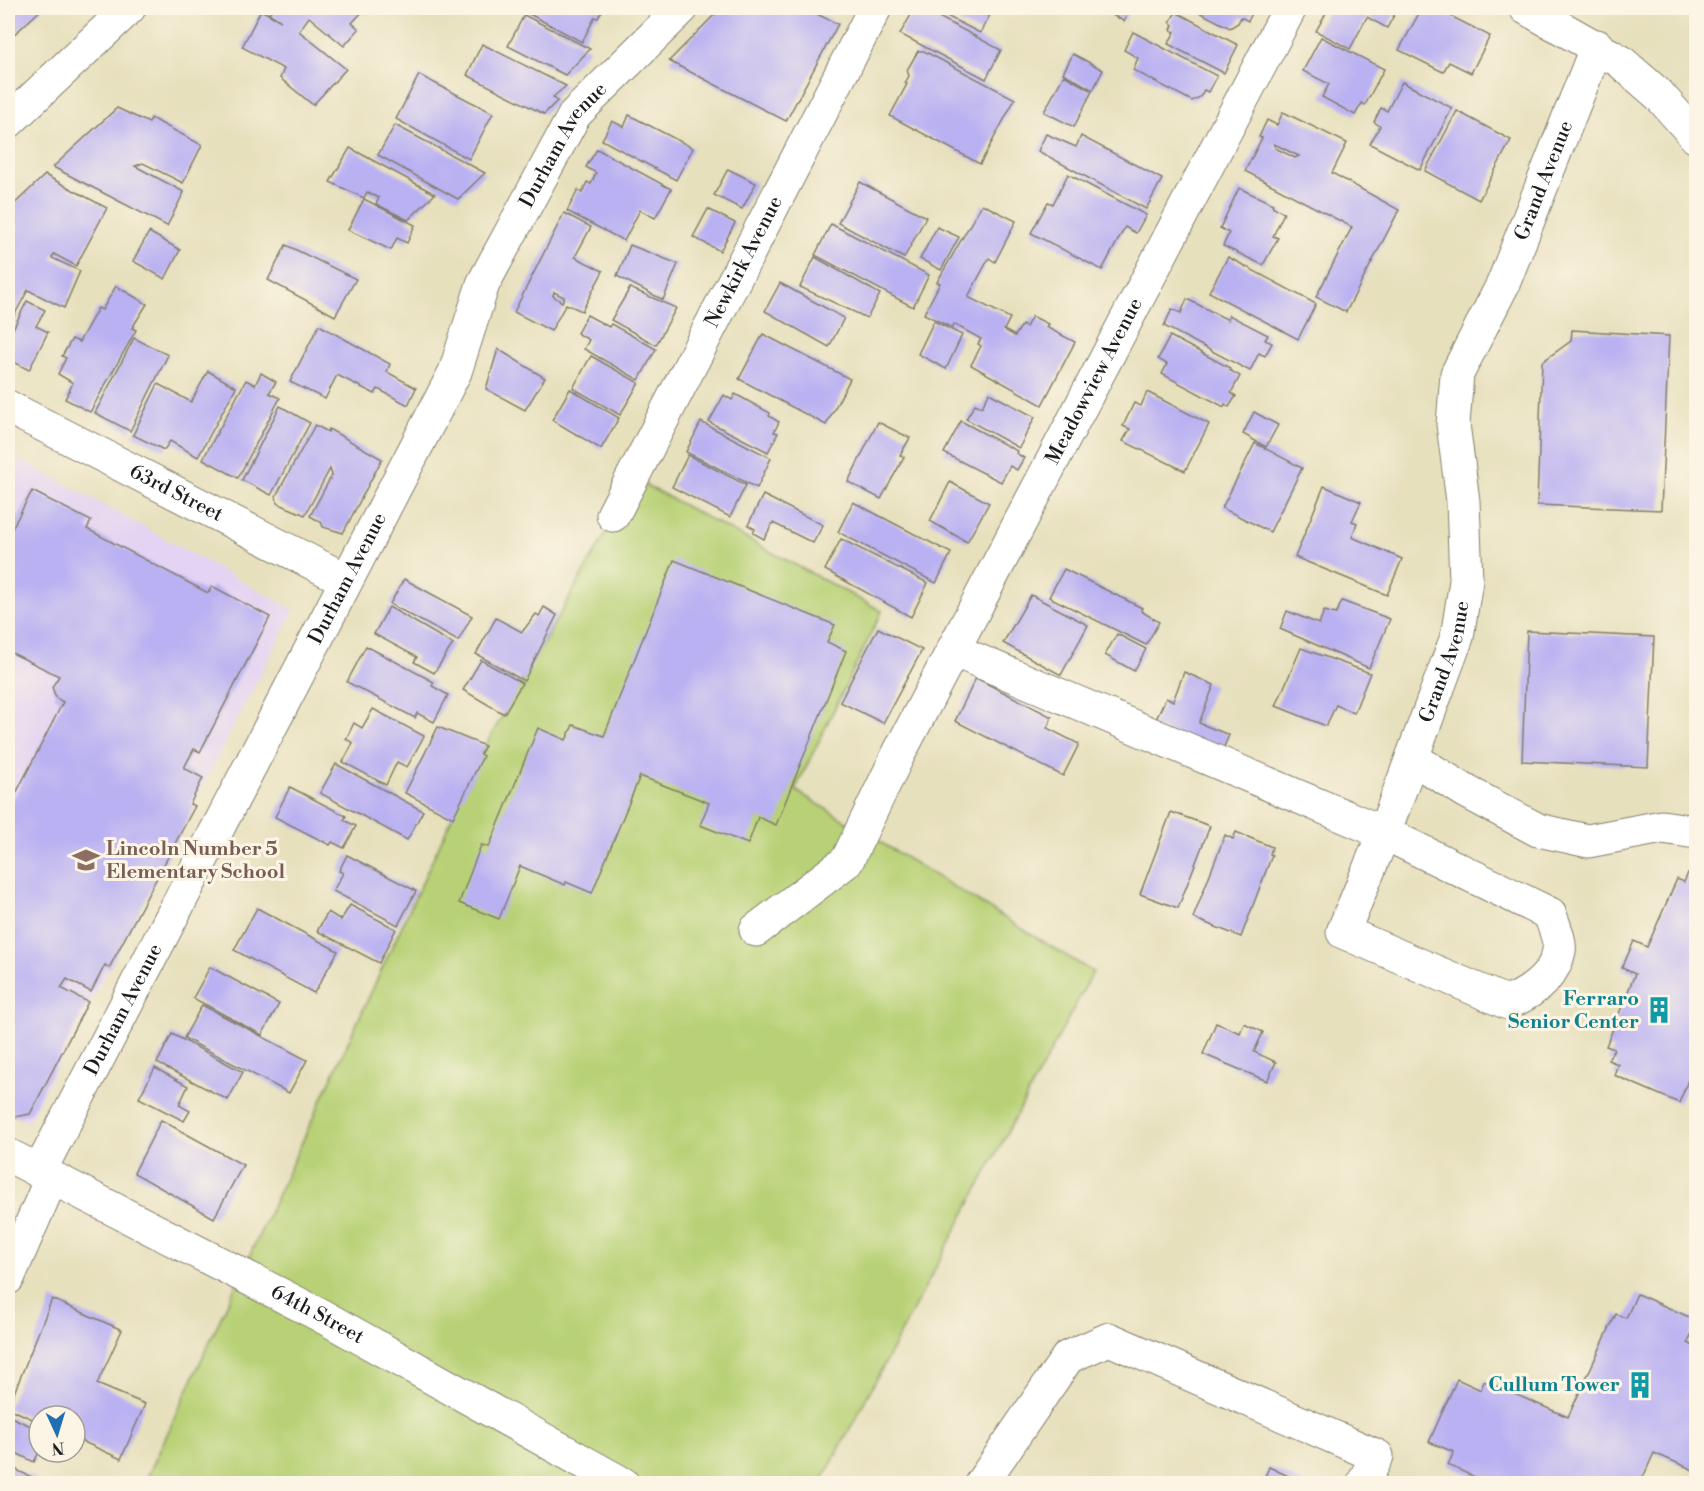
<svg xmlns="http://www.w3.org/2000/svg" width="1704" height="1491" font-family="'Libre Bodoni',serif">
  <style>
    .built { fill: #e4d3f2 }
    .green { fill: #b8d176; stroke: #6a7649; stroke-width: 1.5 }
    .building { fill: #bab1f2; fill-rule: evenodd }
    .lines { fill: none; stroke-linecap: round; stroke-linejoin: round }
    .minor-casing { stroke: #827e6c; stroke-width: 35 }
    .major-casing { stroke: #827e6c; stroke-width: 35 }
    .minor { stroke: #fff; stroke-width: 33 }
    .major { stroke: #fff; stroke-width: 33 }
    .labels { text-anchor: middle; dominant-baseline: central; stroke-width: 6; stroke-linejoin: round; paint-order: stroke }
    .street-label { font-size: 20px; fill: #1c1c1c; stroke: #fcf5e5 }
    .education-label { font-size: 20px; font-weight: bold; fill: #785e54; stroke: #fcf5e5; text-anchor: start }
    .culture-label { font-size: 20px; font-weight: bold; fill: #0d838f; stroke: #fcf5e5; text-anchor: end }
  </style>
  <rect width="100%" height="100%" fill="#fcf5e5"/>
  <filter id="ink" filterUnits="userSpaceOnUse"><feTurbulence type="fractalNoise" baseFrequency=".0167" numOctaves="2"/><feDisplacementMap in="SourceGraphic" scale="12" xChannelSelector="R" yChannelSelector="G"/><feConvolveMatrix kernelMatrix="1 2 1 2 8 2 1 2 1" color-interpolation-filters="sRGB"/></filter>
  <filter id="wash" filterUnits="userSpaceOnUse"><feTurbulence type="fractalNoise" baseFrequency=".008" numOctaves="4" result="noise"/><feDisplacementMap in="SourceGraphic" scale="24" xChannelSelector="R" yChannelSelector="G"/><feGaussianBlur stdDeviation="1.35" result="paint"/><feColorMatrix in="noise" values="0 0 0 0 0 0 0 0 0 0 0 0 0 0 0 0 0 1.4 0 .05"/><feComposite in="paint" operator="in"/></filter>
  <g filter="url(#wash)">
    <rect width="100%" height="100%" fill="#e7e0bd"/>
    <path class="built" d="M 20,459 L 294,610 L 28,1122 L 8,1111 L 8,485 Z"/>
    <path class="green" d="M 636,480 L 882,611 L 795,790 L 1093,972 L 821,1483 L 144,1484 L 484,748 Z"/>
    <g id="blocks">
      <g class="building">
        <path d="M 8,8 L 43,8 L 8,40 Z"/>
        <path d="M 273,8 L 357,8 L 362,12 L 352,23 L 359,29 L 344,46 L 309,17 L 299,31 L 346,69 L 313,105 L 280,78 L 284,69 L 242,47 L 261,10 L 281,21 L 269,13 Z"/>
        <path d="M 518,8 L 604,8 L 598,18 L 595,17 L 582,42 Z"/>
        <path d="M 721,8 L 804,8 L 838,24 L 786,121 L 669,61 Z"/>
        <path d="M 915,8 L 922,8 L 1001,50 L 986,79 L 900,34 Z"/>
        <path d="M 931,8 L 981,8 L 991,13 L 980,33 Z"/>
        <path d="M 1098,8 L 1141,8 L 1139,13 L 1130,9 L 1124,21 Z"/>
        <path d="M 1191,8 L 1255,8 L 1248,21 L 1241,17 L 1238,23 L 1230,28 Z"/>
        <path d="M 1329,8 L 1398,8 L 1387,28 L 1367,17 L 1350,49 L 1316,31 Z"/>
        <path d="M 1422,8 L 1435,8 L 1490,36 L 1471,73 L 1449,62 L 1443,72 L 1399,50 Z"/>
        <path d="M 1176,12 L 1238,45 L 1224,73 L 1168,44 L 1175,32 L 1171,30 L 1173,25 L 1170,22 Z"/>
        <path d="M 524,15 L 590,49 L 565,75 L 508,46 Z"/>
        <path d="M 1133,32 L 1217,76 L 1208,92 L 1204,90 L 1200,97 L 1192,101 L 1133,70 L 1138,58 L 1124,50 Z"/>
        <path d="M 1321,37 L 1384,69 L 1365,105 L 1362,103 L 1355,115 L 1322,97 L 1329,84 L 1303,71 Z"/>
        <path d="M 482,44 L 566,86 L 553,97 L 557,101 L 544,114 L 467,75 Z"/>
        <path d="M 918,51 L 924,51 L 1015,99 L 980,164 L 890,116 L 907,84 L 905,83 L 909,76 L 907,70 Z"/>
        <path d="M 1073,54 L 1103,70 L 1093,90 L 1063,73 Z"/>
        <path d="M 419,75 L 493,113 L 469,159 L 396,119 Z"/>
        <path d="M 1064,75 L 1092,91 L 1074,127 L 1044,112 Z"/>
        <path d="M 1402,82 L 1452,108 L 1420,170 L 1370,144 L 1380,126 L 1374,122 L 1381,108 L 1387,111 Z"/>
        <path d="M 117,108 L 149,123 L 151,118 L 202,145 L 183,183 L 143,163 L 135,166 L 184,192 L 167,226 L 53,167 Z"/>
        <path d="M 1457,111 L 1511,140 L 1479,200 L 1425,171 Z"/>
        <path d="M 1283,112 L 1347,143 L 1332,173 L 1399,210 L 1346,312 L 1316,297 L 1352,227 L 1245,171 L 1262,138 L 1259,137 L 1267,120 L 1277,125 ZM 1274,144 L 1299,156 L 1295,158 L 1275,148 Z"/>
        <path d="M 629,115 L 693,148 L 676,180 L 602,140 L 612,121 L 624,127 Z"/>
        <path d="M 395,125 L 485,173 L 458,199 L 378,155 Z"/>
        <path d="M 1046,134 L 1076,147 L 1081,136 L 1162,179 L 1146,209 L 1038,151 Z"/>
        <path d="M 350,148 L 435,194 L 408,220 L 376,204 L 379,198 L 367,192 L 364,198 L 330,182 Z"/>
        <path d="M 597,149 L 671,189 L 655,218 L 640,210 L 624,241 L 567,211 L 578,190 L 582,193 L 587,182 L 591,184 L 596,173 L 586,167 Z"/>
        <path d="M 728,169 L 756,183 L 742,209 L 714,195 Z"/>
        <path d="M 1068,174 L 1146,215 L 1136,233 L 1125,227 L 1102,270 L 1031,233 L 1048,202 L 1053,204 Z"/>
        <path d="M 45,175 L 107,208 L 76,266 L 54,254 L 52,258 L 80,271 L 64,308 L 28,290 L 10,323 L 8,322 L 8,210 Z"/>
        <path d="M 860,182 L 926,217 L 904,258 L 838,223 Z"/>
        <path d="M 1239,188 L 1273,204 L 1272,206 L 1284,213 L 1273,236 L 1278,238 L 1263,265 L 1223,246 L 1229,233 L 1220,228 Z"/>
        <path d="M 364,199 L 415,225 L 407,243 L 397,238 L 391,250 L 348,230 Z"/>
        <path d="M 982,204 L 1016,221 L 995,262 L 989,258 L 968,297 L 1010,318 L 1004,330 L 1015,336 L 1022,325 L 1026,327 L 1032,316 L 1048,324 L 1046,327 L 1075,342 L 1042,405 L 971,365 L 981,346 L 978,344 L 981,339 L 954,324 L 952,328 L 924,314 L 940,283 L 937,282 Z"/>
        <path d="M 708,209 L 735,223 L 720,251 L 693,237 Z"/>
        <path d="M 564,213 L 591,227 L 575,257 L 603,271 L 582,311 L 566,304 L 551,331 L 514,312 ZM 554,292 L 564,297 L 562,302 L 553,296 Z"/>
        <path d="M 831,224 L 929,275 L 913,307 L 815,255 Z"/>
        <path d="M 937,227 L 959,237 L 941,270 L 920,259 Z"/>
        <path d="M 149,232 L 180,250 L 165,279 L 133,261 Z"/>
        <path d="M 286,245 L 356,279 L 335,316 L 268,280 Z"/>
        <path d="M 630,245 L 678,264 L 663,300 L 617,276 Z"/>
        <path d="M 815,257 L 880,294 L 867,318 L 800,287 Z"/>
        <path d="M 1228,257 L 1316,304 L 1298,339 L 1209,292 Z"/>
        <path d="M 780,283 L 844,318 L 829,347 L 765,311 Z"/>
        <path d="M 116,286 L 147,304 L 132,328 L 136,330 L 90,412 L 65,399 L 73,383 L 58,374 L 66,358 L 62,356 L 72,339 L 79,342 L 98,308 L 102,310 Z"/>
        <path d="M 630,288 L 676,308 L 656,345 L 611,320 Z"/>
        <path d="M 1187,299 L 1228,320 L 1229,315 L 1268,335 L 1265,340 L 1272,343 L 1265,356 L 1259,353 L 1250,371 L 1164,326 L 1172,309 L 1181,313 Z"/>
        <path d="M 27,301 L 45,310 L 36,326 L 48,332 L 29,370 L 8,359 L 8,339 Z"/>
        <path d="M 587,315 L 609,327 L 611,324 L 656,349 L 639,380 L 584,349 L 589,340 L 577,333 Z"/>
        <path d="M 934,321 L 962,335 L 946,369 L 918,354 Z"/>
        <path d="M 319,325 L 390,364 L 387,372 L 416,388 L 408,405 L 378,389 L 375,394 L 337,375 L 325,399 L 290,382 Z"/>
        <path d="M 1572,330 L 1669,336 L 1661,510 L 1537,505 L 1542,362 L 1571,341 Z"/>
        <path d="M 763,334 L 850,379 L 826,425 L 739,379 Z"/>
        <path d="M 1170,336 L 1230,368 L 1229,370 L 1240,376 L 1231,393 L 1236,396 L 1229,407 L 1225,404 L 1224,407 L 1162,374 L 1167,364 L 1158,359 Z"/>
        <path d="M 134,338 L 168,355 L 130,431 L 95,413 Z"/>
        <path d="M 498,349 L 545,378 L 525,410 L 486,389 Z"/>
        <path d="M 591,356 L 639,383 L 620,415 L 573,388 Z"/>
        <path d="M 208,371 L 236,387 L 198,457 L 170,441 L 164,450 L 133,435 L 158,384 L 191,402 Z"/>
        <path d="M 261,373 L 276,382 L 269,393 L 280,398 L 238,478 L 203,459 L 246,380 L 255,385 Z"/>
        <path d="M 570,389 L 619,418 L 601,449 L 552,420 Z"/>
        <path d="M 1147,392 L 1209,424 L 1185,471 L 1123,441 L 1130,429 L 1123,426 L 1134,403 L 1141,406 Z"/>
        <path d="M 989,393 L 1035,417 L 1019,448 L 966,419 L 975,404 L 982,407 Z"/>
        <path d="M 735,394 L 770,413 L 769,416 L 779,422 L 774,432 L 778,433 L 768,452 L 709,422 L 724,395 L 732,400 Z"/>
        <path d="M 280,406 L 310,423 L 271,495 L 242,480 Z"/>
        <path d="M 1254,412 L 1278,425 L 1266,447 L 1243,434 Z"/>
        <path d="M 961,421 L 1017,451 L 1016,453 L 1024,458 L 1017,470 L 1010,466 L 1001,482 L 944,453 Z"/>
        <path d="M 701,422 L 771,458 L 757,488 L 686,452 Z"/>
        <path d="M 878,422 L 910,438 L 900,455 L 904,457 L 881,499 L 848,482 Z"/>
        <path d="M 315,425 L 328,432 L 329,429 L 382,459 L 343,533 L 323,527 L 321,522 L 310,516 L 332,475 L 330,469 L 305,515 L 277,503 L 276,496 Z"/>
        <path d="M 1255,443 L 1302,468 L 1270,532 L 1222,508 Z"/>
        <path d="M 688,455 L 746,485 L 730,517 L 672,487 Z"/>
        <path d="M 950,482 L 989,503 L 967,542 L 930,521 Z"/>
        <path d="M 1324,486 L 1361,502 L 1352,521 L 1357,523 L 1352,537 L 1402,559 L 1387,595 L 1295,557 Z"/>
        <path d="M 32,491 L 91,521 L 87,529 L 208,593 L 212,586 L 270,617 L 200,752 L 194,749 L 184,768 L 203,778 L 190,804 L 195,806 L 109,968 L 105,965 L 91,992 L 67,979 L 61,988 L 88,1002 L 30,1114 L 15,1117 L 8,1113 L 8,809 L 63,702 L 56,698 L 52,687 L 59,676 L 8,651 L 8,536 Z"/>
        <path d="M 763,495 L 823,525 L 813,543 L 773,523 L 764,539 L 753,533 L 755,529 L 748,525 Z"/>
        <path d="M 853,502 L 951,553 L 936,583 L 838,532 Z"/>
        <path d="M 841,539 L 928,583 L 911,617 L 825,570 Z"/>
        <path d="M 674,560 L 835,625 L 827,642 L 846,651 L 776,825 L 758,817 L 748,844 L 700,825 L 709,803 L 640,776 L 592,893 L 566,882 L 565,885 L 520,866 L 499,919 L 459,903 L 481,845 L 489,847 L 538,728 L 566,740 L 573,725 L 604,736 Z"/>
        <path d="M 1064,569 L 1142,608 L 1141,611 L 1159,622 L 1146,645 L 1049,597 Z"/>
        <path d="M 404,579 L 472,616 L 458,641 L 390,604 Z"/>
        <path d="M 1031,595 L 1088,625 L 1061,675 L 1003,643 Z"/>
        <path d="M 1342,601 L 1390,619 L 1369,668 L 1280,629 L 1287,611 L 1319,624 L 1324,611 L 1336,614 Z"/>
        <path d="M 389,607 L 453,644 L 434,673 L 414,662 L 417,657 L 374,634 Z"/>
        <path d="M 544,607 L 557,615 L 524,681 L 476,654 L 496,618 L 522,632 L 536,614 L 539,616 Z"/>
        <path d="M 878,628 L 922,650 L 883,723 L 840,702 Z"/>
        <path d="M 1527,631 L 1654,637 L 1648,767 L 1522,761 Z"/>
        <path d="M 1117,634 L 1146,649 L 1134,671 L 1105,655 Z"/>
        <path d="M 366,646 L 434,682 L 432,686 L 448,695 L 434,722 L 417,713 L 415,718 L 347,682 Z"/>
        <path d="M 1301,648 L 1370,673 L 1354,713 L 1336,705 L 1326,726 L 1276,706 Z"/>
        <path d="M 481,660 L 522,683 L 504,714 L 463,690 Z"/>
        <path d="M 1184,672 L 1214,685 L 1199,723 L 1229,735 L 1220,756 L 1153,726 L 1166,698 L 1173,701 Z"/>
        <path d="M 976,678 L 1052,717 L 1047,728 L 1079,744 L 1063,776 L 955,721 Z"/>
        <path d="M 373,709 L 424,736 L 407,767 L 397,762 L 386,785 L 343,762 L 353,743 L 346,739 L 354,723 L 362,728 Z"/>
        <path d="M 438,727 L 485,746 L 480,754 L 483,756 L 453,818 L 405,793 Z"/>
        <path d="M 336,764 L 423,811 L 407,840 L 320,793 Z"/>
        <path d="M 290,787 L 346,816 L 344,820 L 356,826 L 344,848 L 332,842 L 330,845 L 275,817 Z"/>
        <path d="M 1171,812 L 1210,826 L 1178,908 L 1140,894 Z"/>
        <path d="M 1236,832 L 1272,847 L 1270,854 L 1272,855 L 1241,937 L 1193,918 L 1225,835 L 1233,839 Z"/>
        <path d="M 347,855 L 416,891 L 398,925 L 333,891 L 343,873 L 339,871 Z"/>
        <path d="M 1688,873 L 1696,876 L 1696,1060 L 1679,1103 L 1614,1075 L 1618,1064 L 1608,1060 L 1614,1049 L 1606,1046 L 1635,974 L 1622,968 L 1634,941 L 1647,947 L 1677,879 L 1684,882 Z"/>
        <path d="M 350,905 L 396,929 L 379,963 L 317,931 L 328,912 L 341,920 Z"/>
        <path d="M 257,908 L 338,951 L 314,993 L 234,950 Z"/>
        <path d="M 210,967 L 279,1004 L 262,1035 L 193,998 Z"/>
        <path d="M 202,1005 L 307,1060 L 289,1093 L 184,1038 Z"/>
        <path d="M 1216,1023 L 1240,1033 L 1244,1023 L 1263,1032 L 1254,1052 L 1276,1062 L 1267,1081 L 1203,1054 Z"/>
        <path d="M 172,1034 L 243,1072 L 228,1100 L 157,1063 Z"/>
        <path d="M 155,1068 L 188,1086 L 179,1105 L 190,1111 L 184,1121 L 139,1098 Z"/>
        <path d="M 161,1120 L 243,1165 L 214,1218 L 134,1173 Z"/>
        <path d="M 1637,1294 L 1696,1320 L 1688,1343 L 1696,1347 L 1693,1361 L 1696,1363 L 1696,1471 L 1654,1453 L 1640,1484 L 1490,1484 L 1448,1465 L 1454,1452 L 1429,1442 L 1457,1379 L 1481,1390 L 1484,1381 L 1568,1417 L 1616,1314 L 1626,1318 Z"/>
        <path d="M 52,1299 L 122,1330 L 97,1384 L 145,1404 L 121,1459 L 75,1438 L 75,1416 L 39,1416 L 39,1422 L 8,1408 Z"/>
        <path d="M 9,1416 L 39,1430 L 39,1452 L 34,1462 L 8,1449 Z"/>
        <path d="M 8,1466 L 46,1484 L 8,1484 Z"/>
        <path d="M 1269,1467 L 1305,1484 L 1262,1484 Z"/>
      </g>
    </g>
  </g>
  <g filter="url(#ink)">
    <use href="#blocks" fill-opacity="0" stroke="#827e6c" stroke-width="1.5"/>
    <g class="lines">
      <defs>
        <g id="minor">
          <path d="M 1526,8 L 1620,61 L 1659,95 L 1696,137"/>
          <path id="s1" d="M 8,407 L 346,580"/>
          <path id="s2" d="M 613,515 L 875,8"/>
          <path id="s3" d="M 953,650 L 1384,833 L 1550,914 C 1553,924 1561,941 1559,951 C 1554,977 1531,993 1508,1003 L 1343,932 L 1384,833 L 1457,637 L 1466,581 L 1463,501 L 1453,424 L 1457,374 L 1503,284 L 1597,46"/>
          <path d="M 1412,758 L 1467,792 L 1538,830 L 1588,841 L 1662,827 L 1696,832"/>
          <path id="s4" d="M 756,930 L 847,861 L 898,755 L 1290,8"/>
          <path id="s5" d="M 8,1155 L 320,1315 L 623,1484"/>
          <path id="s6" d="M 39,1172 L 455,372 L 483,284 L 575,114 L 682,8"/>
          <path d="M 8,1278 L 51,1179"/>
          <path d="M 981,1484 L 1068,1357 L 1109,1339 L 1377,1456 L 1363,1484"/>
        </g>
        <path id="major" d="M 8,122 L 129,8"/>
      </defs>
      <use href="#minor" class="minor-casing"/>
      <use href="#major" class="major-casing"/>
      <use href="#minor" class="minor"/>
      <use href="#major" class="major"/>
    </g>
  </g>
  <defs>
    <symbol id="school-bare" viewBox="-9 -9 18 18"><path d="M0-5L7-2L0 1L-7-2ZM-4 1L0 2.5L4 1V4Q0 6-4 4Z" fill="#8d6e63" stroke="#fcf5e5" stroke-width="2.5" paint-order="stroke"/></symbol>
    <symbol id="building-bare" viewBox="-9 -9 18 18"><path d="M-4-6H4V6H1V3H-1V6H-4ZM-2.5-4.3h1.7v1.8h-1.7ZM.8-4.3h1.7v1.8H.8ZM-2.5-1h1.7V.8h-1.7ZM.8-1h1.7V.8H.8Z" fill="#0f9aa8" stroke="#fcf5e5" stroke-width="2.5" paint-order="stroke"/></symbol>
  </defs>
  <g fill-rule="evenodd">
    <use href="#school-bare" x="67" y="841" width="38" height="38"/>
    <use href="#building-bare" x="1640" y="991" width="38" height="38"/>
    <use href="#building-bare" x="1621" y="1366" width="38" height="38"/>
  </g>
  <g class="labels">
    <g class="street-label">
      <text stroke="none"><textPath href="#s6" startOffset="1155">Durham Avenue</textPath></text>
      <text stroke="none"><textPath href="#s3" startOffset="1740">Grand Avenue</textPath></text>
      <text stroke="none"><textPath href="#s2" startOffset="285">Newkirk Avenue</textPath></text>
      <text stroke="none"><textPath href="#s4" startOffset="654">Meadowview Avenue</textPath></text>
      <text stroke="none"><textPath href="#s1" startOffset="189">63rd Street</textPath></text>
      <text stroke="none"><textPath href="#s6" startOffset="669">Durham Avenue</textPath></text>
      <text stroke="none"><textPath href="#s3" startOffset="1236">Grand Avenue</textPath></text>
      <text stroke="none"><textPath href="#s6" startOffset="183">Durham Avenue</textPath></text>
      <text stroke="none"><textPath href="#s5" startOffset="348">64th Street</textPath></text>
    </g>
    <g class="education-label">
      <text x="106" y="849">Lincoln Number 5<tspan x="106" dy="23">Elementary School</tspan></text>
    </g>
    <g class="culture-label">
      <text x="1639" y="999">Ferraro<tspan x="1639" dy="23">Senior Center</tspan></text>
      <text x="1620" y="1385">Cullum Tower</text>
    </g>
  </g>
  <rect width="1704" height="1491" fill="none" stroke="#fcf5e5" stroke-width="30"/>
  <g transform="translate(57 1434) rotate(176)"><circle r="28" fill="#fcf5e5" stroke="#a29e95" stroke-width="1.5"/>
  <path d="M0-4.5L10 22L0 15L-10 22Z" fill="#1f6fb2"/>
  <text y="-9" font-size="16" font-weight="bold" text-anchor="middle" fill="#1c1c1c">N</text>
  </g>
</svg>
